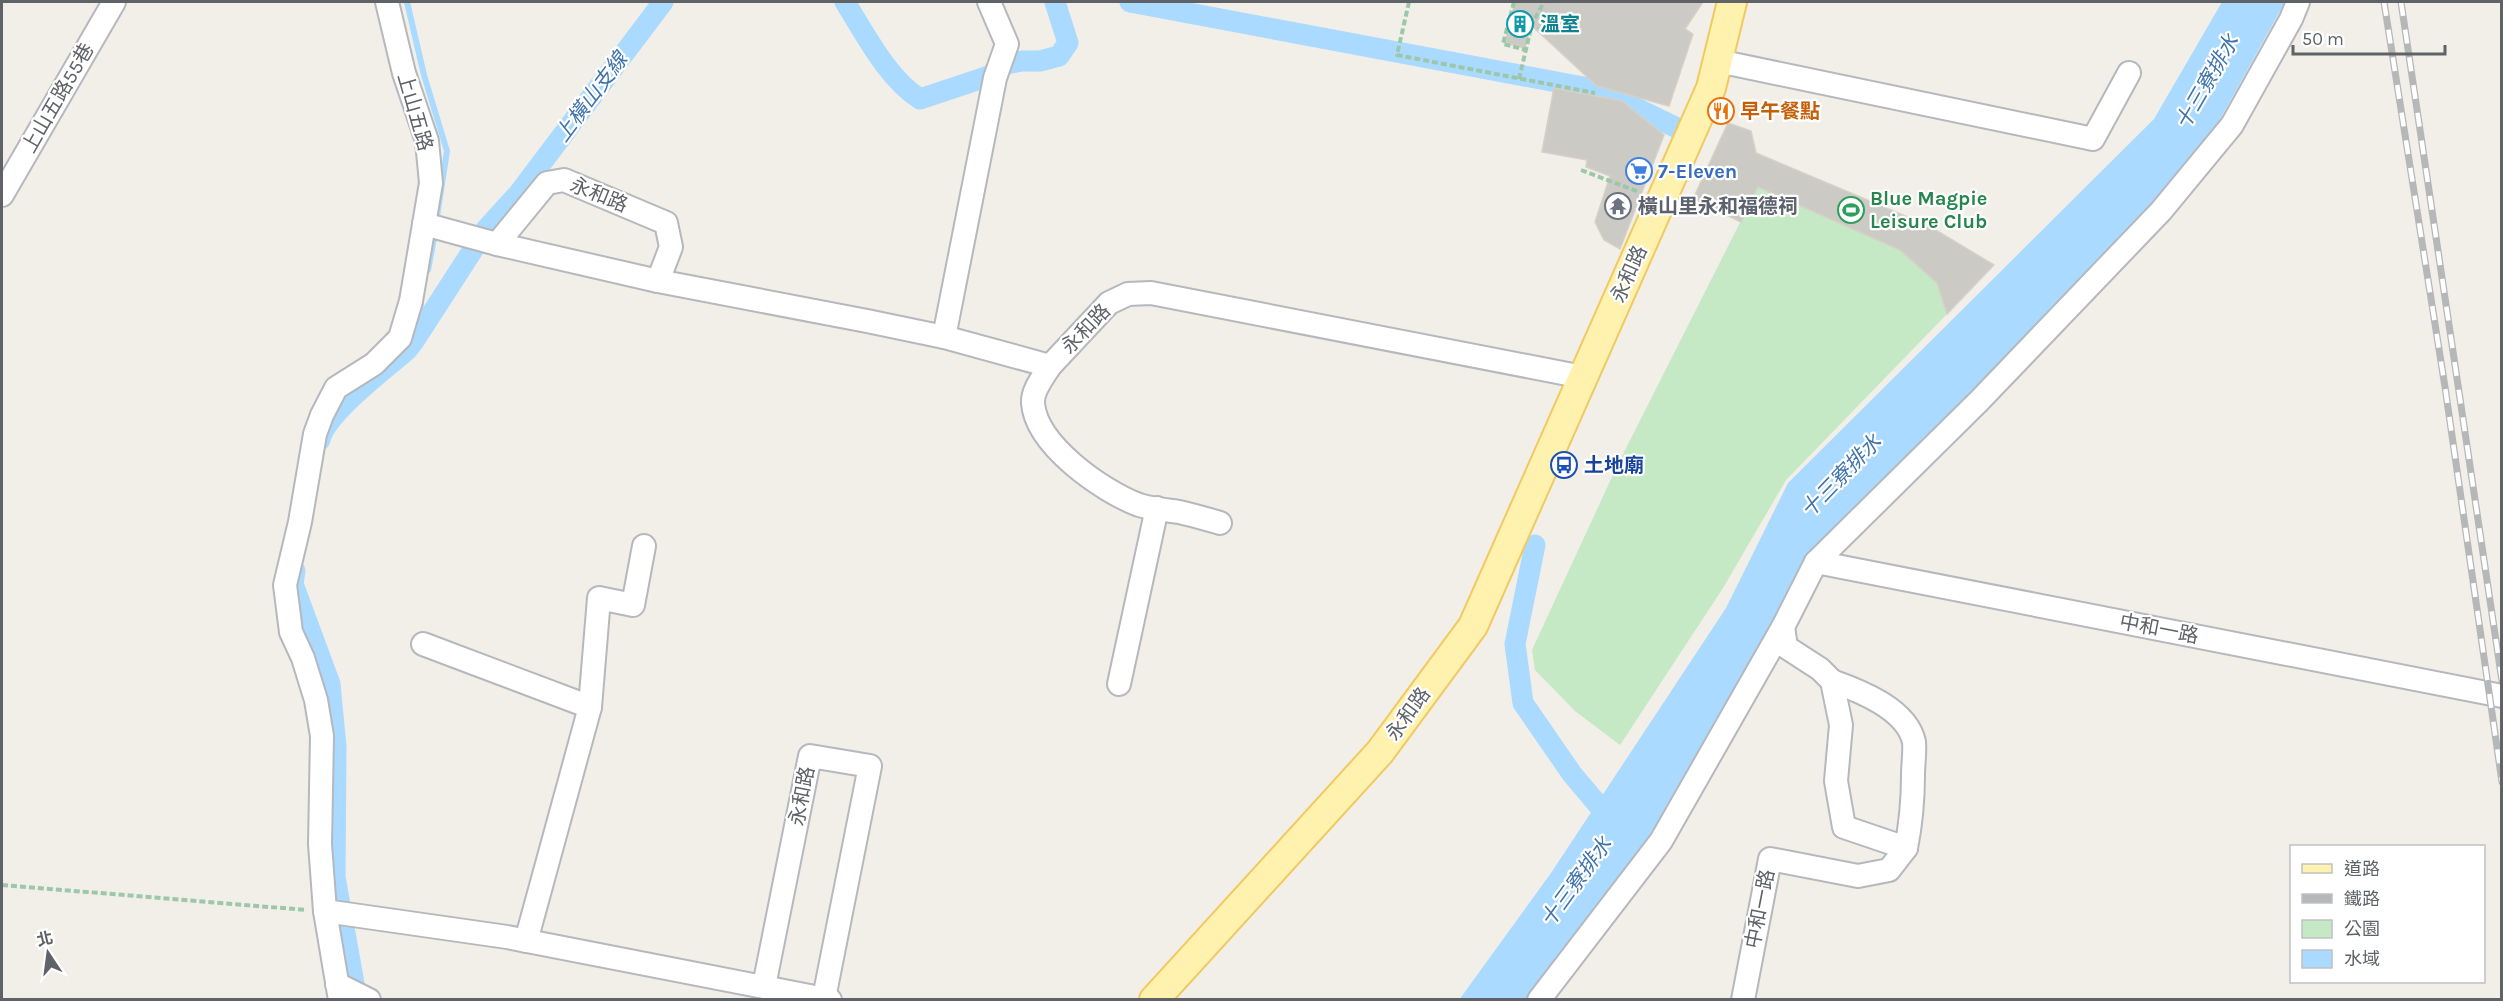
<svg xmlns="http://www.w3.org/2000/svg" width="2503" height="1001" font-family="Karla,'Noto Sans TC',sans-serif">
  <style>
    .green { fill: #c5e8c5 }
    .water { fill: #aadaff }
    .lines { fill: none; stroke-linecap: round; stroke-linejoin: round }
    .stream { stroke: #aadaff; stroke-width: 6 }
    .canal { stroke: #aadaff; stroke-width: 21 }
    .building { fill: #cccac5; stroke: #d6d1c6; stroke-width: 1.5 }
    .minor-casing { stroke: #b5b8bc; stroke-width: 26 }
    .major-casing { stroke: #f2c960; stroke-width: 32 }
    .path { stroke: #9cc7a9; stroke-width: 4; stroke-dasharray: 6 3; stroke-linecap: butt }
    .minor { stroke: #fff; stroke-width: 22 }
    .major { stroke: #fff2af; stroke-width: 28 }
    .rail-casing { stroke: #b6b7b8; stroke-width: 7 }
    .rail { stroke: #fff; stroke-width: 4.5; stroke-dasharray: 14; stroke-linecap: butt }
    .labels { text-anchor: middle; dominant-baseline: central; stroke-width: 4.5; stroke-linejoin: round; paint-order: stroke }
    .culture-label { font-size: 20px; font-weight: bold; fill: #0d838f; stroke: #fff; text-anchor: start }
    .street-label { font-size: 20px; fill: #5f6368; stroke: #fff }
    .food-label { font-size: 20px; font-weight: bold; fill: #c56008; stroke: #fff; text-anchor: start }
    .shop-label { font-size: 20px; font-weight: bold; fill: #366cbe; stroke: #fff; text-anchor: start }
    .leisure-label { font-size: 20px; font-weight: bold; fill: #27864d; stroke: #fff; text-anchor: start }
    .worship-label { font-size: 20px; font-weight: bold; fill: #5b616d; stroke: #fff; text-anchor: start }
    .transit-label { font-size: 20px; font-weight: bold; fill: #164399; stroke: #fff; text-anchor: start }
    .water-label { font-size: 21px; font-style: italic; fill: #4174aa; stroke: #fff }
  </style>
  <rect width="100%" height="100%" fill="#f1efe8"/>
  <path class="green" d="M 1758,187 L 1900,250 L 1937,283 L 1947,314 L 1786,480 L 1723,588 L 1620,745 L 1575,711 L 1535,670 L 1532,650 L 1618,464 Z"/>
  <path class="water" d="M 2222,2 L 2285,2 L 2218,123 L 2156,207 L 1810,558 L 1657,837 L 1529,999 L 1459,1000 L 1551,873 L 1726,608 L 1788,483 L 2154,119 Z"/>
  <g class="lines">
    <g class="stream">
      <path d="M 407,2 L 424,75 L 447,151 L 436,223"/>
      <path d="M 428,270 L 435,233"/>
      <path d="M 414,341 L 421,304"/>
    </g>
    <g class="canal">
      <path d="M 845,2 C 865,34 888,79 920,99 L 989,76 L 1006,64 L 1022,61 L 1040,61 L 1059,56 L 1068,43 L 1055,2"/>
      <path d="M 1130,2 L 1599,90 L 1675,127"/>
      <path d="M 320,440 C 325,414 385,369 407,350 L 414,341 L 487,228 L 519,193 L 663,2"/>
      <path d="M 1535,545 L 1515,644 L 1523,703 L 1572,774 L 1615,825"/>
      <path d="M 295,571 L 293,584 L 330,684 L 336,747 L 335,877 L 357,1000"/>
    </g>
  </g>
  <g class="building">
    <path d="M 1515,2 L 1703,2 L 1685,29 L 1693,34 L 1669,106 L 1597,86 L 1531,25 L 1525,48 L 1505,43 Z"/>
    <path d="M 1554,88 L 1622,101 L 1664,135 L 1620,249 L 1604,240 L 1595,222 L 1610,176 L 1586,167 L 1587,160 L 1542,152 Z"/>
    <path d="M 1728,123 L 1751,131 L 1756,153 L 1929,226 L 1994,265 L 1947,314 L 1937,283 L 1900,250 L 1758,187 L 1741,222 L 1693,199 Z"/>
  </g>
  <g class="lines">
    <defs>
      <g id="minor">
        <path d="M 1718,61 L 2093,139 L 2129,73"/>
        <path d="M 2,195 L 114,2"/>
        <path d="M 424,224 L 497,244 L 658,281 L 867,321 L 944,337 L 1050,366 L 1109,303 L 1128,294 L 1151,293 L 1583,377"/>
        <path d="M 497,244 L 547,183 L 564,180 L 666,223 L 671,247 L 658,281"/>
        <path d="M 944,337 L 995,78 L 1007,44 L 989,2"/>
        <path d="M 1050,366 C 1044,376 1032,390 1033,403 C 1036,445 1102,491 1139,505 C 1151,509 1166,510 1179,512 C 1193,515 1206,519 1220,523"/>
        <path d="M 1816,562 L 2502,696"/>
        <path d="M 423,644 L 590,707 L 526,941"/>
        <path d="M 1832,681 C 1860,691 1907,709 1914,742 C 1915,752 1913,765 1913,775 C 1913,800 1911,823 1906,848"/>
        <path d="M 1119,684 L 1157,508"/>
        <path d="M 590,707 L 599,598 L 633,605 L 644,546"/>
        <path d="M 325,911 L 507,937 L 830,1000"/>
        <path d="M 337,984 L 369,1000"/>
        <path d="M 764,986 L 810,756 L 870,766 L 824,998"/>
        <path d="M 340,1000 L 325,911 L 320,844 L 322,736 L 316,700 L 303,658 L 291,632 L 285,585 L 300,522 L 315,434 L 322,415 L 336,388 L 374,364 L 400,338 L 411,301 L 431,183 L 427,141 L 404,73 L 387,2"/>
        <path d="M 1539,1000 L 1661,841 L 1783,627 L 1816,562 L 1979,401 L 2161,211 L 2232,125 L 2291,19 L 2298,2"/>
        <path d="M 1743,1000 L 1770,859 L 1858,876 L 1889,870 L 1906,848 L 1844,827 L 1836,781 L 1841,725 L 1832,681 L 1820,669 L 1786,647 L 1783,627"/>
      </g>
      <path id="major" d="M 1154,1000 L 1380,752 L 1473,626 L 1711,88 L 1732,2"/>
    </defs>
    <use href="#minor" class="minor-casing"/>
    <use href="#major" class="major-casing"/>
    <g class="path">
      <path d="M 1409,2 L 1397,55 L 1595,93"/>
      <path d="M 1514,2 L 1503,44 L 1526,50"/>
      <path d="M 1519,79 L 1532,24 L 1544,2"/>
      <path d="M 1581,170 L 1639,192"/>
      <path d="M 2,885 L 306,910"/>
    </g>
    <use href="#minor" class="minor"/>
    <use href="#major" class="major"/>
    <defs>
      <g id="rail">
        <path d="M 2384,2 L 2445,387 L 2502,782"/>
        <path d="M 2401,2 L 2502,681"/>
      </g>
    </defs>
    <use href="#rail" class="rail-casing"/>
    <use href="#rail" class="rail"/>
  </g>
  <defs>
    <symbol id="building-ring" viewBox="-11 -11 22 22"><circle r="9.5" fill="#fff" stroke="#0f9aa8" stroke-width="1.5"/><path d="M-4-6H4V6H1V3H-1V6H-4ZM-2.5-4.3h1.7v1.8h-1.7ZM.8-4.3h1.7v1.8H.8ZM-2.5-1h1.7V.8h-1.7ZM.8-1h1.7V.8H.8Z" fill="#0f9aa8"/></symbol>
    <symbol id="restaurant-ring" viewBox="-11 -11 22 22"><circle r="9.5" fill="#fff" stroke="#e8710a" stroke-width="1.5"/><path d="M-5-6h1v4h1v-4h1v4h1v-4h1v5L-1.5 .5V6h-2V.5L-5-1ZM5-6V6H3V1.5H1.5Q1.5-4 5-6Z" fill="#e8710a"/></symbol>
    <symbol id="supermarket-ring" viewBox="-11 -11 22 22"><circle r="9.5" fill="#fff" stroke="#3f7fe0" stroke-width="1.5"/><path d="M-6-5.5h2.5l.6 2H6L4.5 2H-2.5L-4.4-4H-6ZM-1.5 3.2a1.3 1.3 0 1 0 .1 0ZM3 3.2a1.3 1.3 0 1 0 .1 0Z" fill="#3f7fe0"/></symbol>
    <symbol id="temple-ring" viewBox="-11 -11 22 22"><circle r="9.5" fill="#fff" stroke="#6b7280" stroke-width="1.5"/><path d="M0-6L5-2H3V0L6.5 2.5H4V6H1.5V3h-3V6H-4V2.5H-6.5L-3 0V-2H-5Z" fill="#6b7280"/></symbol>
    <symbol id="stadium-ring" viewBox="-11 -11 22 22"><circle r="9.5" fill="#fff" stroke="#2e9e5b" stroke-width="1.5"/><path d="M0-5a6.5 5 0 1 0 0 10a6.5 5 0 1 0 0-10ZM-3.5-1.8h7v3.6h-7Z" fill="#2e9e5b"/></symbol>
    <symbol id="bus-ring" viewBox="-11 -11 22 22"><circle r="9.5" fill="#fff" stroke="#1a4fb4" stroke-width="1.5"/><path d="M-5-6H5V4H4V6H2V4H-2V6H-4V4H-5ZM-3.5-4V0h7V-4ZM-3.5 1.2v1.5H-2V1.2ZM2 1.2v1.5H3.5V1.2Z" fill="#1a4fb4"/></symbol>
  </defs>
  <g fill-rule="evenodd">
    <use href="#building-ring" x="1505" y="9" width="30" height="30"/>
    <use href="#restaurant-ring" x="1706" y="96" width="30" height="30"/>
    <use href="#supermarket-ring" x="1624" y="156" width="30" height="30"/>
    <use href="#temple-ring" x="1603" y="191" width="30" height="30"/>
    <use href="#stadium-ring" x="1836" y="195" width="30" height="30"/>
    <use href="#bus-ring" x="1549" y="450" width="30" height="30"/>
  </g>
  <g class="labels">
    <g class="culture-label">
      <text x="1540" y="24">溫室</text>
    </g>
    <g class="street-label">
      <text transform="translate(58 98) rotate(-60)">上山五路55巷</text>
      <text transform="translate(415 112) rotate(74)">上山五路</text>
      <text transform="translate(599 195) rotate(22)">永和路</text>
      <text transform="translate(1629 274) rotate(-66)">永和路</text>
      <text transform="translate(1086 329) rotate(-46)">永和路</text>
      <text transform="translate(2159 629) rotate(11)">中和一路</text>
      <text transform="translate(1408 714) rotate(-54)">永和路</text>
      <text transform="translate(802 796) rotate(-79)">永和路</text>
      <text transform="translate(1760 909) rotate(-79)">中和一路</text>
    </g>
    <g class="food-label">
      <text x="1740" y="111">早午餐點</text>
    </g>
    <g class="shop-label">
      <text x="1658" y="171">7-Eleven</text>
    </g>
    <g class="leisure-label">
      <text x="1870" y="198">Blue Magpie<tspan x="1870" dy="23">Leisure Club</tspan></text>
    </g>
    <g class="worship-label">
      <text x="1638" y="206">橫山里永和福德祠</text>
    </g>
    <g class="transit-label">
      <text x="1584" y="465">土地廟</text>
    </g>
    <g class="water-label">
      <text transform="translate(2207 82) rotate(-60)">十三寮排水</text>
      <text transform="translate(591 97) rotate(-53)">上橫山支線</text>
      <text transform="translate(1841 476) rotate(-46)">十三寮排水</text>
      <text transform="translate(1576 882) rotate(-54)">十三寮排水</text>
    </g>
  </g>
  <rect width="2503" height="1001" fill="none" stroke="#5f6368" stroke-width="6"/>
  <rect x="2290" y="845" width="195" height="138" fill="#ffffff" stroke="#bfc1c3" stroke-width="1.5"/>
  <rect x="2302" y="864" width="30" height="9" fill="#fff2af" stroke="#bfc1c3" stroke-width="1.5"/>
  <text x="2344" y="875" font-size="18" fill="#5f6368">道路</text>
  <rect x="2302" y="894" width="30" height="9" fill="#b6b7b8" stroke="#bfc1c3" stroke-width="1.5"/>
  <text x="2344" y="905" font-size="18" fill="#5f6368">鐵路</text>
  <rect x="2302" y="920" width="30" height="18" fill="#c5e8c5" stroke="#bfc1c3" stroke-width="1.5"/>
  <text x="2344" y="935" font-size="18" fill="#5f6368">公園</text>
  <rect x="2302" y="950" width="30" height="18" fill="#aadaff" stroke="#bfc1c3" stroke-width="1.5"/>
  <text x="2344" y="965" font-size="18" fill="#5f6368">水域</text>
  <g transform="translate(48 953) rotate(347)" stroke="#ffffff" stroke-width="4.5" paint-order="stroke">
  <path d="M0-4.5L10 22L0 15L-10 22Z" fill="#5f6368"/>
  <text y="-9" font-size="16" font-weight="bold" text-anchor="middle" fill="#5f6368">北</text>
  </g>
  <path d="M2293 45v9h152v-9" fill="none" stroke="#5f6368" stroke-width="3"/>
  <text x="2302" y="45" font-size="18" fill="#5f6368" stroke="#ffffff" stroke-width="4.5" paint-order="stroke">50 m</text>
</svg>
